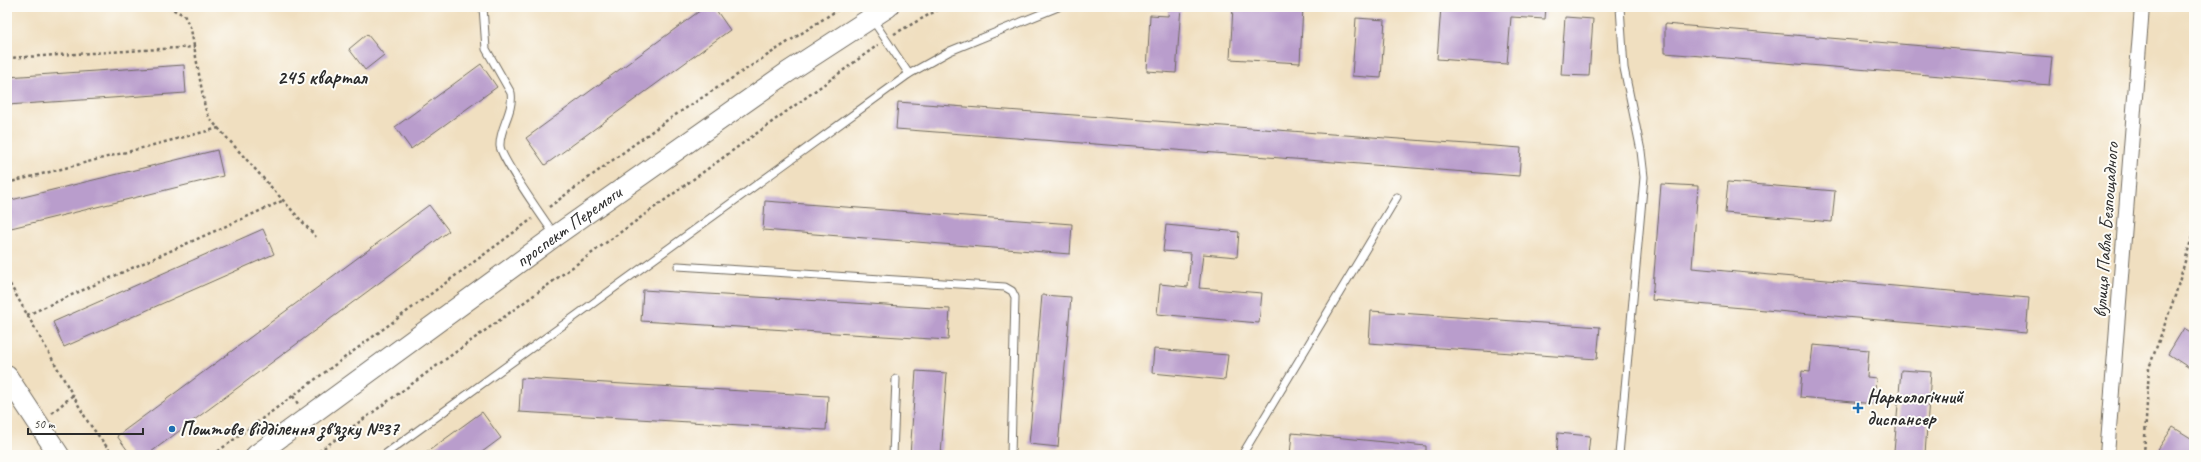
<svg xmlns="http://www.w3.org/2000/svg" width="2201" height="462" font-family="Caveat,sans-serif">
  <style>
    .building { fill: #b99dcc }
    .lines { fill: none; stroke-linecap: round; stroke-linejoin: round }
    .lane-casing { stroke: #706a5f; stroke-width: 9 }
    .street-casing { stroke: #706a5f; stroke-width: 16 }
    .secondary-casing { stroke: #706a5f; stroke-width: 22 }
    .path { stroke: #706a5f; stroke-width: 2.5; stroke-dasharray: 3 3; stroke-linecap: butt }
    .lane { stroke: #fff; stroke-width: 7 }
    .street { stroke: #fff; stroke-width: 14 }
    .secondary { stroke: #fff; stroke-width: 20 }
    .poi-dot { fill: #1f6fb2; stroke: #fdfcf7; stroke-width: 1.5 }
    .labels { text-anchor: middle; dominant-baseline: central; stroke-width: 4; stroke-linejoin: round; paint-order: stroke }
    .street-label { font-size: 19px; fill: #2b2b2b; stroke: #fdfcf7 }
    .poi-label { font-size: 19px; font-weight: bold; fill: #2b2b2b; stroke: #fdfcf7; text-anchor: start }
    .neighbourhood-label { font-size: 20px; font-weight: bold; fill: #2b2b2b; stroke: #fdfcf7 }
  </style>
  <rect width="100%" height="100%" fill="#fdfcf7"/>
  <filter id="ink" filterUnits="userSpaceOnUse"><feTurbulence type="fractalNoise" baseFrequency=".025" numOctaves="2"/><feDisplacementMap in="SourceGraphic" scale="8" xChannelSelector="R" yChannelSelector="G"/><feConvolveMatrix kernelMatrix="1 2 1 2 8 2 1 2 1" color-interpolation-filters="sRGB"/></filter>
  <filter id="wash" filterUnits="userSpaceOnUse"><feTurbulence type="fractalNoise" baseFrequency=".012" numOctaves="4" result="noise"/><feDisplacementMap in="SourceGraphic" scale="16" xChannelSelector="R" yChannelSelector="G"/><feGaussianBlur stdDeviation="0.9" result="paint"/><feColorMatrix in="noise" values="0 0 0 0 0 0 0 0 0 0 0 0 0 0 0 0 0 1.4 0 .05"/><feComposite in="paint" operator="in"/></filter>
  <g filter="url(#wash)">
    <rect width="100%" height="100%" fill="#f0dfc0"/>
    <g id="blocks">
      <g class="building">
        <path d="M 705,7 L 714,7 L 730,30 L 545,165 L 526,138 Z"/>
        <path d="M 1169,7 L 1181,7 L 1176,73 L 1147,71 L 1150,15 L 1168,16 Z"/>
        <path d="M 1233,7 L 1303,7 L 1300,63 L 1230,59 Z"/>
        <path d="M 1441,7 L 1546,7 L 1545,19 L 1511,17 L 1507,64 L 1437,59 Z"/>
        <path d="M 1565,17 L 1593,19 L 1589,76 L 1561,75 Z"/>
        <path d="M 1356,18 L 1385,20 L 1381,78 L 1352,76 Z"/>
        <path d="M 1665,24 L 2052,57 L 2049,85 L 1665,53 Z"/>
        <path d="M 367,34 L 384,55 L 365,70 L 349,49 Z"/>
        <path d="M 481,64 L 497,87 L 411,149 L 395,127 Z"/>
        <path d="M 184,65 L 186,93 L 7,105 L 7,77 Z"/>
        <path d="M 898,102 L 1521,148 L 1519,176 L 896,129 Z"/>
        <path d="M 217,150 L 223,176 L 7,229 L 7,201 Z"/>
        <path d="M 1728,182 L 1835,191 L 1832,222 L 1725,213 Z"/>
        <path d="M 1661,184 L 1698,186 L 1692,268 L 2029,298 L 2026,333 L 1652,300 Z"/>
        <path d="M 765,201 L 1072,224 L 1070,254 L 763,230 Z"/>
        <path d="M 429,205 L 449,231 L 147,455 L 131,455 L 117,436 Z"/>
        <path d="M 1166,225 L 1239,232 L 1237,257 L 1203,254 L 1199,288 L 1262,293 L 1259,323 L 1157,314 L 1160,284 L 1188,287 L 1191,253 L 1163,251 Z"/>
        <path d="M 263,229 L 274,254 L 64,347 L 53,322 Z"/>
        <path d="M 643,290 L 950,309 L 948,340 L 641,321 Z"/>
        <path d="M 1042,295 L 1071,297 L 1058,447 L 1029,444 Z"/>
        <path d="M 1371,311 L 1600,327 L 1597,359 L 1369,343 Z"/>
        <path d="M 2184,328 L 2194,334 L 2194,371 L 2168,354 Z"/>
        <path d="M 1813,345 L 1869,350 L 1867,377 L 1876,378 L 1874,404 L 1800,397 L 1802,371 L 1810,372 Z"/>
        <path d="M 1154,349 L 1228,355 L 1225,380 L 1152,373 Z"/>
        <path d="M 1901,370 L 1931,372 L 1925,454 L 1894,452 Z"/>
        <path d="M 916,371 L 947,373 L 941,455 L 910,455 Z"/>
        <path d="M 521,378 L 828,396 L 826,430 L 519,412 Z"/>
        <path d="M 482,412 L 501,438 L 478,455 L 423,455 Z"/>
        <path d="M 2173,427 L 2194,440 L 2194,455 L 2154,455 Z"/>
        <path d="M 1292,433 L 1426,446 L 1426,455 L 1290,455 Z"/>
        <path d="M 1558,433 L 1590,436 L 1588,455 L 1556,455 Z"/>
      </g>
    </g>
  </g>
  <g filter="url(#ink)">
    <use href="#blocks" fill-opacity="0" stroke="#706a5f" stroke-width="1"/>
    <g class="lines">
      <defs>
        <g id="lane">
          <path d="M 483,7 L 486,49 L 511,93 C 514,112 499,128 500,146 C 501,159 544,219 554,234"/>
          <path d="M 864,7 L 909,74"/>
          <path d="M 678,266 L 1005,287 L 1012,291 L 1015,297 L 1011,455"/>
          <path d="M 384,455 L 909,74 L 950,51 L 1058,7"/>
          <path d="M 893,455 L 896,379"/>
          <path d="M 1242,455 L 1397,197"/>
          <path d="M 1619,455 L 1644,177 L 1641,151 L 1624,68 L 1620,7"/>
        </g>
        <path id="street" d="M 2107,455 L 2142,7"/>
        <g id="secondary">
          <path d="M 7,376 L 59,455"/>
          <path id="s1" d="M 256,455 L 555,236 L 788,72 L 888,7"/>
        </g>
      </defs>
      <use href="#lane" class="lane-casing"/>
      <use href="#street" class="street-casing"/>
      <use href="#secondary" class="secondary-casing"/>
      <g class="path">
        <path d="M 168,7 L 184,15 L 191,29 L 205,108 L 210,119 L 316,237"/>
        <path d="M 894,34 L 943,7"/>
        <path d="M 7,58 L 195,47"/>
        <path d="M 7,183 L 219,128"/>
        <path d="M 549,207 L 666,121 L 842,7"/>
        <path d="M 7,279 L 88,422 L 113,455"/>
        <path d="M 27,315 L 282,201"/>
        <path d="M 293,396 L 298,404"/>
        <path d="M 52,413 L 73,395"/>
        <path d="M 213,455 L 532,219"/>
        <path d="M 314,455 L 878,45"/>
        <path d="M 2144,455 L 2149,368 L 2175,296 L 2194,230"/>
      </g>
      <use href="#lane" class="lane"/>
      <use href="#street" class="street"/>
      <use href="#secondary" class="secondary"/>
    </g>
  </g>
  <g class="poi-dot">
    <path d="M1856 402h4v4h4v4h-4v4h-4v-4h-4v-4h4z"/>
    <circle cx="172" cy="429" r="4"/>
  </g>
  <g class="labels">
    <g class="street-label">
      <text stroke="none"><textPath href="#s1" startOffset="387">проспект Перемоги</textPath></text>
      <text transform="translate(2106 230) rotate(-86)">вулиця Павла Безпощадного</text>
    </g>
    <g class="poi-label">
      <text x="1867" y="397">Наркологічний<tspan x="1867" dy="22">диспансер</tspan></text>
      <text x="180" y="429">Поштове відділення зв'язку №37</text>
    </g>
    <g class="neighbourhood-label">
      <text x="322" y="77">245 квартал</text>
    </g>
  </g>
  <rect width="2201" height="462" fill="none" stroke="#fdfcf7" stroke-width="24"/>
  <path d="M28 428v6h115v-6" fill="none" stroke="#2b2b2b" stroke-width="2"/>
  <text x="34" y="428" font-size="12" fill="#2b2b2b" stroke="#fdfcf7" stroke-width="3" paint-order="stroke">50 m</text>
</svg>
